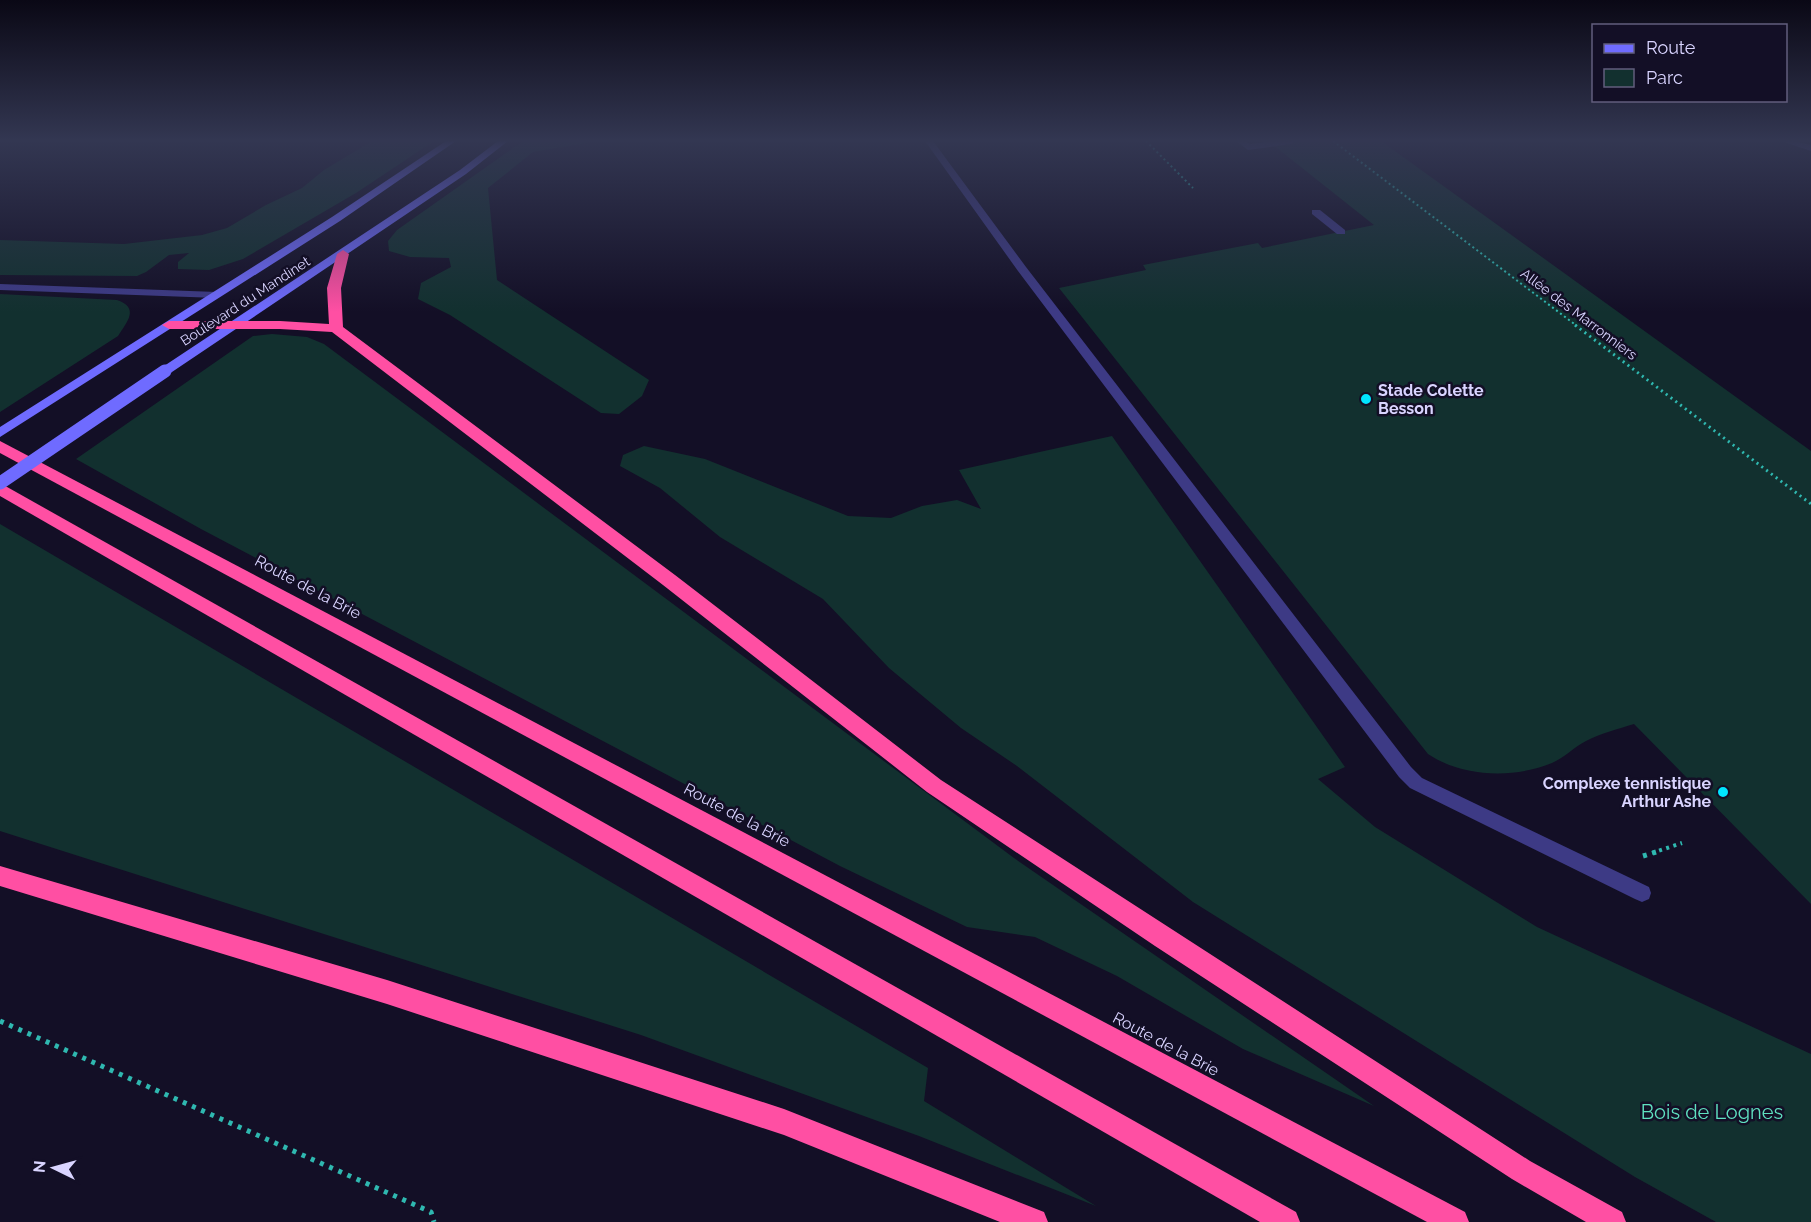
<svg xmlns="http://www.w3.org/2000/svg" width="1811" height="1222" font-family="Raleway,sans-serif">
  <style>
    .green { fill: #12302f }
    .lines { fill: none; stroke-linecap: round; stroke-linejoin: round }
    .path-far3 { stroke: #2fb8b0; stroke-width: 2; stroke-dasharray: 2 3; stroke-linecap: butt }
    .path-far2 { stroke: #2fb8b0; stroke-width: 3; stroke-dasharray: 2 4; stroke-linecap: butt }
    .path-far1 { stroke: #2fb8b0; stroke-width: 4; stroke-dasharray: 3 4.5; stroke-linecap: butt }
    .path { stroke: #2fb8b0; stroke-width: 5; stroke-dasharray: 4 6; stroke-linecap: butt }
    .lane { fill: #3d3a85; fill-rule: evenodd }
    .street { fill: #3d3a85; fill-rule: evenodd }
    .secondary { fill: #6f6bff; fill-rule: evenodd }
    .highway { fill: #ff4fa3; fill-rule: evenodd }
    .secondary-bridge { stroke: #6f6bff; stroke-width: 13 }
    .poi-dot { fill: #00e5ff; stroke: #130f26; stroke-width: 2 }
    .labels { text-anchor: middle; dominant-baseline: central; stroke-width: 5; stroke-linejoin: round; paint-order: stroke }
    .far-street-label { font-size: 14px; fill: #d9d4ff; stroke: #130f26 }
    .poi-label { font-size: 16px; font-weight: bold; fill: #d9d4ff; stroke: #130f26; text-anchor: start }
    .street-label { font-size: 16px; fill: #d9d4ff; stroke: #130f26 }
    .near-park-label { font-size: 20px; fill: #5fe0c0; stroke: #130f26 }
  </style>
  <rect width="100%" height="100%" fill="#130f26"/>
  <g class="green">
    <path d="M 372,141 L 434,141 L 356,193 L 243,259 L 209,270 L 178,269 L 178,262 L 189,253 L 169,255 L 146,272 L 137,276 L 0,275 L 0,240 L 124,244 L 202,235 L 227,228 L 266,205 L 302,188 L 324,170 Z"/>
    <path d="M 523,141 L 599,141 L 533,152 L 488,188 L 497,280 L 649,380 L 642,396 L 619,414 L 601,413 L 450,315 L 418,299 L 421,283 L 451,267 L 449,258 L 410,257 L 389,251 L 388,241 L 397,230 Z"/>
    <path d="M 1268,141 L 1381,141 L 1811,451 L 1811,904 L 1634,724 C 1618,729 1601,733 1586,741 C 1574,747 1564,758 1552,763 C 1513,779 1462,777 1428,754 L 1059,288 L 1146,270 L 1143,265 L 1258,243 L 1262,248 L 1374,225 Z"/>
    <path d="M 0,294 L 117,300 C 140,308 127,322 118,336 L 0,412 Z"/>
    <path d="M 272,334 L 307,337 L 324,344 L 1014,858 L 1374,1106 L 1243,1049 L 1117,976 L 1035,937 L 967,927 L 840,866 L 201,529 L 76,459 L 253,336 Z"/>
    <path d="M 1112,436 L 1345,767 L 1318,779 L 1375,827 L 1537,927 L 1811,1054 L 1811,1222 L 1716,1222 L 1635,1177 L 1193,902 L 1017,766 L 961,728 L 889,668 L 823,599 L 720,537 L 660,488 L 620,466 L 623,455 L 644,446 L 705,459 L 848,516 L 891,518 L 922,506 L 957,500 L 981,509 L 959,470 Z"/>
    <path d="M 0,524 L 928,1068 L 924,1101 L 1096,1206 L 919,1136 L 641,1035 L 0,831 Z"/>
  </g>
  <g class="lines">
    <g class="path-far3">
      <path d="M 1146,141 L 1193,188"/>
      <path d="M 1333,141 L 1577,326"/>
    </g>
    <path class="path-far2" d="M 1575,325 L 1811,504"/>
    <path class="path-far1" d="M 1652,853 L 1682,843"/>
    <g class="path">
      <path d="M 1643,856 L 1656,852"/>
      <path d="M 0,1021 L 431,1212 L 434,1222"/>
    </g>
    <g class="lane">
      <path d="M 925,141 L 933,141 L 1026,267 L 1411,767 L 1422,778 L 1649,887 L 1651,893 L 1649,899 L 1642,902 L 1635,899 L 1410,788 L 1399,777 L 1018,271 Z"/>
      <path d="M 1312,210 L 1320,210 L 1345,230 L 1345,234 L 1337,234 L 1312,214 Z"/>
      <path d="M 0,284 L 217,292 L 222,295 L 217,298 L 0,290 Z"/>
    </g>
    <g class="street">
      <path d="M 1236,141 L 1245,141 L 1250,144 L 1275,141 L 1296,141 L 1291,144 L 1248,150 Z"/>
      <path d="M 1781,141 L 1794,141 L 1811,145 L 1811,151 Z"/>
    </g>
    <g class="secondary">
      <path d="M 446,141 L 456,141 L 340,221 L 0,437 L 0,427 L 332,217 Z"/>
      <path d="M 498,141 L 508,141 L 466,174 L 169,374 L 161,374 L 161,368 L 460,170 Z"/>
    </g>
    <g class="highway">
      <path d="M 343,250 L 349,254 L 341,288 L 343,327 L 675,575 L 941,780 L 1530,1161 L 1622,1212 L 1626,1222 L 1586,1222 L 1512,1179 L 1155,946 L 927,792 L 663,585 L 332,332 L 280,329 L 169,329 L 162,325 L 169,321 L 280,321 L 329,324 L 327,288 L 337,254 Z"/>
      <path d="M 0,441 L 1465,1212 L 1469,1222 L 1427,1222 L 0,453 Z"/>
      <path d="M 0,483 L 1296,1212 L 1300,1222 L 1260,1222 L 0,496 Z"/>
      <path d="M 0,866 L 387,980 L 784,1109 L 1044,1212 L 1048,1222 L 1000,1222 L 784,1135 L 387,1004 L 0,886 Z"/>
    </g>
    <path class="secondary-bridge" d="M 0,483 L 165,371"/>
  </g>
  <linearGradient id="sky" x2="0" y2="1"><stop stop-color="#0a0815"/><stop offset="0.45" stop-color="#333752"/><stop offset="1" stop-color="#333752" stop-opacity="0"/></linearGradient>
  <rect width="1811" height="312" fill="url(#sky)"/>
  <g class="poi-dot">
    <circle cx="1366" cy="399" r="6"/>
    <circle cx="1723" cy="792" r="6"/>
  </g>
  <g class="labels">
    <g class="far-street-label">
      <text transform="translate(245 301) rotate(-33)">Boulevard du Mandinet</text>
      <text transform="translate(1579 314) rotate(37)">Allée des Marronniers</text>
    </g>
    <g class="poi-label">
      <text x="1378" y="390">Stade Colette<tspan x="1378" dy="18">Besson</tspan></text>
      <text x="1711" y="783" text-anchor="end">Complexe tennistique<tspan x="1711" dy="18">Arthur Ashe</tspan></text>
    </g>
    <g class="street-label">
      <text transform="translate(308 587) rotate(28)">Route de la Brie</text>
      <text transform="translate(737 815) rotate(28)">Route de la Brie</text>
      <text transform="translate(1166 1044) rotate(28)">Route de la Brie</text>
    </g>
    <g class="near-park-label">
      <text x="1712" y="1112">Bois de Lognes</text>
    </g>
  </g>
  <rect x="1592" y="24" width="195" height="78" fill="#130f26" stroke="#625e7d" stroke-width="1.5"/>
  <rect x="1604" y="44" width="30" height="9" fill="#6f6bff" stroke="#625e7d" stroke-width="1.5"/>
  <text x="1646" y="54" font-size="18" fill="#d9d4ff">Route</text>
  <rect x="1604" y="69" width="30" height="18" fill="#12302f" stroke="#625e7d" stroke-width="1.5"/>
  <text x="1646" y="84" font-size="18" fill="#d9d4ff">Parc</text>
  <g transform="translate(54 1168) rotate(275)" stroke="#130f26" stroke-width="4.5" paint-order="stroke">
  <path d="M0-4.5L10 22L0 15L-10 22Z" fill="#d9d4ff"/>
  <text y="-9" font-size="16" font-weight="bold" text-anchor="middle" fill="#d9d4ff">N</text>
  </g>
</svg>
